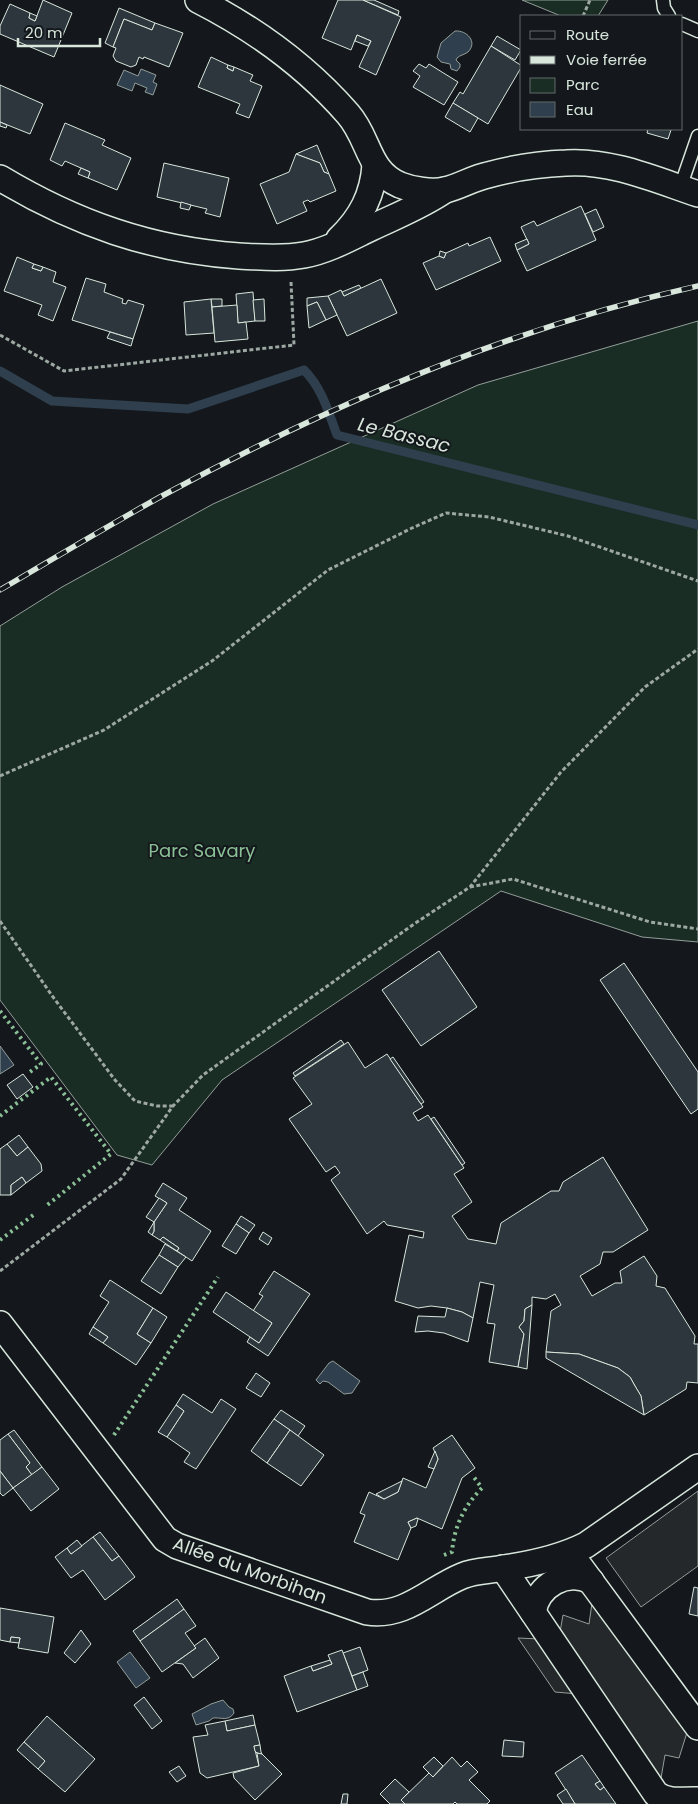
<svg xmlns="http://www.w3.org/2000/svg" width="698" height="1804" font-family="Poppins,sans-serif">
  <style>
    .green { fill: #1a2d24; stroke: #939e99 }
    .parking { fill: #24282b; stroke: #939e99 }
    .water { fill: #2f3f4d; stroke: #939e99 }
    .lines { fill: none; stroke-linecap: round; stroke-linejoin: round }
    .stream { stroke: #2f3f4d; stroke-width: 9 }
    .building { fill: #2c363c; stroke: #d8e6dc }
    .lane-casing { stroke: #d8e6dc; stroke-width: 15 }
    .street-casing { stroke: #d8e6dc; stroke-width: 28 }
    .path { stroke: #9da8a2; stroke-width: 3; stroke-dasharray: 4 2.5; stroke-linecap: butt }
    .lane { stroke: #14181c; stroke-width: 12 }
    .street { stroke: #14181c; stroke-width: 25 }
    .rail-casing { stroke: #d8e6dc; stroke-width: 5.5 }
    .rail { stroke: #14181c; stroke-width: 4; stroke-dasharray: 11; stroke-linecap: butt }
    .hedge { stroke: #8ac095; stroke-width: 4; stroke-dasharray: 2.5 4; stroke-linecap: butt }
    .labels { text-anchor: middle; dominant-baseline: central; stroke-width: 4; stroke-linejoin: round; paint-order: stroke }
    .park-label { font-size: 18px; fill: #8ac095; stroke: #14181c }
    .street-label { font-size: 18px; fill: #d8e6dc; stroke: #14181c }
    .water-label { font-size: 19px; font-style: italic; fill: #d8e6dc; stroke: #14181c }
  </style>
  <rect width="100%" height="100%" fill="#14181c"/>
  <g class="green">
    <path d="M 522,0 L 608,0 L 598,16 L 561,16 Z"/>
    <path d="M 698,321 L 698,942 L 642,937 L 501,891 L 222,1080 L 152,1165 L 117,1155 L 0,1000 L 0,626 L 62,587 L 213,504 L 478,385 Z"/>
  </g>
  <g class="parking">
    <path d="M 698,1491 L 698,1566 L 641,1607 L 606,1558 Z"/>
    <path d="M 593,1596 L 689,1726 L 679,1758 L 665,1755 L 660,1784 L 559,1638 L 563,1615 L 589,1624 Z"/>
    <path d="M 518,1638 L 540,1639 L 578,1694 L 555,1692 Z"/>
  </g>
  <g class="water">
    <path d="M 455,31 C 467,30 478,42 468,52 C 464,55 460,55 457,58 L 456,60 L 460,64 L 460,67 L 457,71 L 451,69 L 450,64 L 441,62 L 437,57 L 441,43 Z"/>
    <path d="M 141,69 L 156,75 L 153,82 L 157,84 L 153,95 L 145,92 L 147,88 L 135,83 L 132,91 L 117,85 L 124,70 L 138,76 Z"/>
    <path d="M 0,1046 L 14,1065 L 0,1074 Z"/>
    <path d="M 333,1361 L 360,1381 L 352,1393 L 344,1394 L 328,1382 L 323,1381 L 320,1384 L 316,1380 L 329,1363 Z"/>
    <path d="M 130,1652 L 150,1678 L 136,1688 L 117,1662 Z"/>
    <path d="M 223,1700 L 229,1707 L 233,1709 L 234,1713 C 228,1722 221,1717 213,1718 L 209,1721 L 196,1725 L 192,1714 L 211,1704 Z"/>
  </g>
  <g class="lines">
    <path class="stream" d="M 0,371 L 52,401 L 188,409 L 304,370 C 322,388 328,411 337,435 L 698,525"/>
  </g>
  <g class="building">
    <path d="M 43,0 L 72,13 L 54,57 L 0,34 L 0,26 L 10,4 L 30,13 L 29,18 L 35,21 Z"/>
    <path d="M 338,0 L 363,0 L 401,17 L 376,75 L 359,67 L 371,41 L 357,35 L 351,50 L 322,38 Z"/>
    <path d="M 363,0 L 374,0 L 399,11 L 398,15 Z"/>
    <path d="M 119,8 L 155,23 L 152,30 L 124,19 L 113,47 L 105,43 Z"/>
    <path d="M 30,13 L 37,16 L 35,21 L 29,18 Z"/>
    <path d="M 124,19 L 152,30 L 155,23 L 183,33 L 169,67 L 144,57 L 143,59 L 139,57 L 136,65 L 131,67 L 116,61 L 113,56 L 116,48 L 113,47 Z"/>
    <path d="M 357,35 L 371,41 L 368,46 L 355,41 Z"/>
    <path d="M 497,36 L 521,50 L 515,60 L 491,46 Z"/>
    <path d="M 491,46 L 522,66 L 488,124 L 453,103 L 460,92 L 463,94 Z"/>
    <path d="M 211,57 L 228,65 L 227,68 L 233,71 L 234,67 L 253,75 L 250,81 L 262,86 L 249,118 L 236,113 L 240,104 L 198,87 Z"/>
    <path d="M 419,64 L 426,68 L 429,64 L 458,82 L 444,105 L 413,87 L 420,76 L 413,71 Z"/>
    <path d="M 228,65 L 234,67 L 233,71 L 227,68 Z"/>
    <path d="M 0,85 L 43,104 L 30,134 L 0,122 Z"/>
    <path d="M 453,103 L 478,118 L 470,132 L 445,117 Z"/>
    <path d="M 0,122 L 7,125 L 6,128 L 0,126 Z"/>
    <path d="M 65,123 L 105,140 L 102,145 L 131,158 L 117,190 L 88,178 L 90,172 L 65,161 L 62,166 L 50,160 Z"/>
    <path d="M 648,129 L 667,129 L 671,130 L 668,139 L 647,133 Z"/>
    <path d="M 317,145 L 329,174 L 324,172 L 320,163 L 296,154 Z"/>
    <path d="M 296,154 L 320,163 L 324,172 L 329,174 L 336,191 L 310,202 L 308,200 L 303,202 L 307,211 L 277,224 L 260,184 L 289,172 Z"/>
    <path d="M 164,163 L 229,178 L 220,217 L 205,213 L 207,209 L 157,197 Z"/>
    <path d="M 81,168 L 90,172 L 88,178 L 78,174 Z"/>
    <path d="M 181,202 L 191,205 L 189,210 L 180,208 Z"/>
    <path d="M 581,206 L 596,240 L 527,271 L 517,250 L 529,244 L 521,227 L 534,221 L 537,226 Z"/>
    <path d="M 596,209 L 604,227 L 593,232 L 585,214 Z"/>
    <path d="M 490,237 L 501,261 L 436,290 L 423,263 L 439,256 L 444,258 L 446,253 L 468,243 L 469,246 Z"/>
    <path d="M 527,239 L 529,244 L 517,250 L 515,244 Z"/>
    <path d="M 440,251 L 446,253 L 444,258 L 439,256 Z"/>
    <path d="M 17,257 L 34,264 L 32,268 L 41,271 L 43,267 L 56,272 L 53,282 L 66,287 L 53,321 L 38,315 L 42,305 L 4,291 Z"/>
    <path d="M 34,264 L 43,267 L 41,271 L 32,268 Z"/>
    <path d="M 86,278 L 106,284 L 104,292 L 123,299 L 122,303 L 126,304 L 128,300 L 144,305 L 133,339 L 72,320 Z"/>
    <path d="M 381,279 L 397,313 L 347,336 L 328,296 L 341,290 L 344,296 Z"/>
    <path d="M 359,285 L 361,288 L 344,296 L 342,292 Z"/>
    <path d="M 253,292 L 255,321 L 238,323 L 236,294 Z"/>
    <path d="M 328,296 L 337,315 L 326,320 L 317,302 L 307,306 L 307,298 Z"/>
    <path d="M 211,299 L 222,299 L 222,306 L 212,307 Z"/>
    <path d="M 211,299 L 214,333 L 186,335 L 184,302 Z"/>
    <path d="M 264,299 L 265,321 L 255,321 L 253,300 Z"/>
    <path d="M 317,302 L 326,320 L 309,328 L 307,306 Z"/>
    <path d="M 237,305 L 238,323 L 246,322 L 248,339 L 215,342 L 212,307 Z"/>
    <path d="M 110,332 L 133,339 L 131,346 L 107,338 Z"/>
    <path d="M 439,951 L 477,1007 L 421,1046 L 382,990 Z"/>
    <path d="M 624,963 L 698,1072 L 698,1109 L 691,1114 L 600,980 Z"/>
    <path d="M 341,1040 L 344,1044 L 295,1076 L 293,1073 Z"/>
    <path d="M 348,1042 L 365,1068 L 387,1054 L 423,1107 L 413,1113 L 418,1121 L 428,1115 L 464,1168 L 454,1174 L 472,1202 L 452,1216 L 468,1239 L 496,1244 L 501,1223 L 551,1191 L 559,1191 L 563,1182 L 603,1157 L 648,1230 L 613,1252 L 603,1252 L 600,1264 L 580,1276 L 592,1296 L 615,1283 L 622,1283 L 620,1271 L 644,1256 L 657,1276 L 656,1286 L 665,1288 L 695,1336 L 694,1344 L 698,1344 L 698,1383 L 687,1382 L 686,1389 L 644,1415 L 641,1396 L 635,1386 L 630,1377 L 618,1368 L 579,1354 L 546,1352 L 551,1311 L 561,1305 L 555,1294 L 546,1299 L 532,1297 L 532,1305 L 525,1309 L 524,1321 L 519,1327 L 524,1334 L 518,1367 L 489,1362 L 495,1324 L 487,1323 L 494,1285 L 480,1282 L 473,1318 L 462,1312 L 447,1308 L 431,1306 L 418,1308 L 395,1301 L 409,1235 L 423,1238 L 424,1232 L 387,1225 L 384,1221 L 367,1234 L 331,1180 L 340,1173 L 335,1166 L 326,1172 L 289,1119 L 312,1104 L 293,1078 Z"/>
    <path d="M 393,1057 L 424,1102 L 421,1104 L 390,1059 Z"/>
    <path d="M 23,1074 L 33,1087 L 17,1099 L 7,1085 Z"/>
    <path d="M 434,1117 L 465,1163 L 462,1165 L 431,1119 Z"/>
    <path d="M 19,1135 L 28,1147 L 17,1156 L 7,1144 Z"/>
    <path d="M 7,1144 L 17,1156 L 28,1147 L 41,1164 L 42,1171 L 26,1183 L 22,1177 L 11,1185 L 11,1195 L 0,1195 L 0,1149 Z"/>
    <path d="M 22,1177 L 26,1183 L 11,1195 L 11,1185 Z"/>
    <path d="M 163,1183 L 187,1198 L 179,1210 L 211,1231 L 192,1261 L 177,1251 L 179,1248 L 163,1237 L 160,1240 L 152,1235 L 154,1231 L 154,1222 L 167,1203 L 155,1196 Z"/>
    <path d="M 159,1198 L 167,1203 L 154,1222 L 146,1217 Z"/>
    <path d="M 241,1216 L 255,1225 L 249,1233 L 236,1224 Z"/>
    <path d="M 154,1222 L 154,1231 L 152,1235 L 148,1232 Z"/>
    <path d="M 236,1224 L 249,1233 L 236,1254 L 222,1246 Z"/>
    <path d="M 263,1232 L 272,1238 L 268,1245 L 259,1239 Z"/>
    <path d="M 163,1237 L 179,1248 L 177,1251 L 160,1240 Z"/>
    <path d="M 165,1244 L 186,1257 L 178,1267 L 159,1255 Z"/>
    <path d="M 159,1255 L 178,1267 L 161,1294 L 141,1281 Z"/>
    <path d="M 274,1271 L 310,1294 L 268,1356 L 247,1342 L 250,1337 L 259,1343 L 272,1323 L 253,1311 L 263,1296 L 259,1294 Z"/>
    <path d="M 110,1280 L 153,1308 L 137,1334 L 151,1343 L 136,1365 L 103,1343 L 108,1337 L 93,1327 L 109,1302 L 100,1296 Z"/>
    <path d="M 226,1292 L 272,1323 L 259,1343 L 213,1312 Z"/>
    <path d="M 532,1305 L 527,1369 L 518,1367 L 524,1334 L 519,1327 L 524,1321 L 525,1309 Z"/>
    <path d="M 153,1308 L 167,1317 L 151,1343 L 137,1334 Z"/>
    <path d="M 447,1308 L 462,1312 L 473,1318 L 468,1342 L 444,1333 L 428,1331 L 415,1332 L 418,1316 L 445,1317 Z"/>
    <path d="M 93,1327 L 108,1337 L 103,1343 L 89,1334 Z"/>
    <path d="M 546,1352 L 579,1354 L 618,1368 L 630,1377 L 635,1386 L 641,1396 L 644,1415 L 546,1358 Z"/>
    <path d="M 256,1373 L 270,1383 L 261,1397 L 246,1388 Z"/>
    <path d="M 183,1394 L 212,1413 L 221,1399 L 236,1409 L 196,1469 L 184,1462 L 190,1453 L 167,1437 L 184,1411 L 176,1405 Z"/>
    <path d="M 176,1405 L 184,1411 L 167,1437 L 158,1432 Z"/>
    <path d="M 281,1410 L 305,1426 L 298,1436 L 274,1419 Z"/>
    <path d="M 274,1419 L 290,1430 L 267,1463 L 251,1451 Z"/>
    <path d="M 14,1430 L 42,1467 L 32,1475 L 26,1467 L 30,1463 L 8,1434 Z"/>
    <path d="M 290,1430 L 324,1455 L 301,1486 L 267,1463 Z"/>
    <path d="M 8,1434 L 30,1463 L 26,1467 L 32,1475 L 13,1488 L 0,1471 L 0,1440 Z"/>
    <path d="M 452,1435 L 475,1468 L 462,1478 L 442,1529 L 417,1518 L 408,1522 L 411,1528 L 398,1560 L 354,1542 L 365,1515 L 360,1513 L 369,1492 L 384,1499 L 398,1492 L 403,1478 L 426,1488 L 438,1459 L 433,1448 Z"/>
    <path d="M 435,1451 L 438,1459 L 434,1469 L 428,1467 Z"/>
    <path d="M 42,1467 L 59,1489 L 31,1511 L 13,1488 Z"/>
    <path d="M 0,1471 L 13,1488 L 3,1496 L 0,1493 Z"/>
    <path d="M 402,1481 L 398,1492 L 384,1499 L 376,1494 Z"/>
    <path d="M 417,1518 L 418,1519 L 416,1526 L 411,1528 L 408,1522 Z"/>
    <path d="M 100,1532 L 119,1556 L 112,1561 L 93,1537 Z"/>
    <path d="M 93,1537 L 112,1561 L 119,1556 L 135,1577 L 105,1600 L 83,1570 L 71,1578 L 55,1557 L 67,1548 L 71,1554 Z"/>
    <path d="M 77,1540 L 82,1546 L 71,1554 L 67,1548 Z"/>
    <path d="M 694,1587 L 698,1588 L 698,1616 L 689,1614 Z"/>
    <path d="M 177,1599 L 184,1609 L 140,1641 L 133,1631 Z"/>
    <path d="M 0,1608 L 54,1617 L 48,1653 L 18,1648 L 20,1638 L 11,1637 L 10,1642 L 0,1640 Z"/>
    <path d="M 184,1609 L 196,1626 L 185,1633 L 196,1648 L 162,1672 L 140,1641 Z"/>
    <path d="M 81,1630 L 91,1644 L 75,1663 L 64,1653 Z"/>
    <path d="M 11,1637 L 20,1638 L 19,1643 L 10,1642 Z"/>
    <path d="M 205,1638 L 219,1658 L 193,1678 L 183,1664 L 175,1663 L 196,1648 L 194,1646 Z"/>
    <path d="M 360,1647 L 368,1670 L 352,1676 L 343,1653 Z"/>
    <path d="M 342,1650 L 357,1690 L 297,1712 L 284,1676 L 311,1666 L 313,1671 L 332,1664 L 328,1655 Z"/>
    <path d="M 330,1660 L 332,1664 L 313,1671 L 311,1666 Z"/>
    <path d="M 363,1672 L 368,1686 L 357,1690 L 352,1676 Z"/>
    <path d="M 144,1697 L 162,1721 L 152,1729 L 134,1705 Z"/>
    <path d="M 253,1715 L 255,1725 L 227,1731 L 225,1721 Z"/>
    <path d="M 47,1716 L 95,1759 L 65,1792 L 38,1769 L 45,1761 L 24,1742 Z"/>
    <path d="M 225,1721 L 227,1731 L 255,1725 L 260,1745 L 254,1746 L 259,1766 L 207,1778 L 200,1773 L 193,1737 L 208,1735 L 205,1725 Z"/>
    <path d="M 504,1740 L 524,1742 L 523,1757 L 502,1756 Z"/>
    <path d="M 24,1742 L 45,1761 L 38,1769 L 17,1750 Z"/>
    <path d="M 260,1745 L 261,1752 L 262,1754 L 257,1753 L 255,1751 L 254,1746 Z"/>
    <path d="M 257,1753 L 262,1754 L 282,1774 L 255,1800 L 234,1778 L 233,1773 L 259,1766 Z"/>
    <path d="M 582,1755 L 600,1781 L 595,1784 L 600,1790 L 604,1787 L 616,1804 L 575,1804 L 555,1773 Z"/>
    <path d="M 434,1757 L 443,1766 L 433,1777 L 423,1767 Z"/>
    <path d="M 452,1757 L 461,1767 L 467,1761 L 478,1772 L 469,1780 L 490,1801 L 487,1804 L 457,1804 L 455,1802 L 453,1804 L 405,1804 L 401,1800 L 429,1773 L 433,1777 Z"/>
    <path d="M 179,1766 L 186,1776 L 177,1782 L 169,1772 Z"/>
    <path d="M 395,1779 L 409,1792 L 401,1800 L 405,1804 L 390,1804 L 380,1794 Z"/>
    <path d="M 600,1781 L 604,1787 L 600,1790 L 595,1784 Z"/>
    <path d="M 566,1789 L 575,1804 L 563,1804 L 557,1795 Z"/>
    <path d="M 343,1794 L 348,1794 L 347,1804 L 341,1804 Z"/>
  </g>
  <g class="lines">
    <defs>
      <g id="lane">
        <path d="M 663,0 L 664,8 L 669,16"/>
        <path d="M 682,24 L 698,31"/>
        <path d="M 680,188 L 698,136"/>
      </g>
      <g id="street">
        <path d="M 198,0 C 255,29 306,66 348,114 C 370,139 367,171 400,185 C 413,190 432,193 445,190 C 459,187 473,178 488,175 C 513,168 540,164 566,163 C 611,160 656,180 698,194"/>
        <path d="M 0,178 C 75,223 151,250 239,256 C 260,257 283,259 304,255 C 327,251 350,238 371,228 C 396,216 422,206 445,190"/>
        <path d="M 339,239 C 361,218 373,195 375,165"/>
        <path d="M 0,1324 L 165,1539 L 177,1546 L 367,1612 C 405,1618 430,1589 462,1576 C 476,1570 490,1571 504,1568 C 532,1564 560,1558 586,1545 L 698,1467"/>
        <path d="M 570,1553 L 698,1727"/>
        <path d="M 503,1568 L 656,1794 C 672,1804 680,1799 698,1800"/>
        <path d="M 533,1612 C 538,1585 566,1569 591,1581"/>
      </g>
    </defs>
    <use href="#lane" class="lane-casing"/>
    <use href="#street" class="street-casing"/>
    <g class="path">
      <path d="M 583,16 L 590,0"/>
      <path d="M 0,335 L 64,371 L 294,345 L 291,282"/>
      <path d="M 0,776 L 104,730 L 212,661 L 328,570 L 412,528 L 446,513 L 489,517 L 568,536 L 698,581"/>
      <path d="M 470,887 L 513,879 L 650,922 L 698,929"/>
      <path d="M 0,921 L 53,997 L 115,1080 L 135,1101 L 157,1106 L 173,1106"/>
      <path d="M 0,1271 L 121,1179 L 173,1106 L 203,1075 L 414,924 L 470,887 L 561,772 L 645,687 L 698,649"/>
    </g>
    <use href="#lane" class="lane"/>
    <use href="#street" class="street"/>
    <defs>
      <path id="rail" d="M 0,590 C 53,559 106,527 160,497 C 329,405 509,328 698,286"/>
    </defs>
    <use href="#rail" class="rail-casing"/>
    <use href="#rail" class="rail"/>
    <g class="hedge">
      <path d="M 0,1011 L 41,1064 L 30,1072"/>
      <path d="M 0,1116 L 51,1077 L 111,1154 L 46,1206"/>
      <path d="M 0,1240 L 36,1213"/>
      <path d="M 114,1435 L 218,1277"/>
      <path d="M 444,1555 L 452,1552 C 454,1527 464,1506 482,1488 L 473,1476"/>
    </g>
  </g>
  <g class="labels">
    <g class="park-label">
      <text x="202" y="850">Parc Savary</text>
    </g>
    <g class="street-label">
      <text transform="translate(250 1570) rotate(20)">Allée du Morbihan</text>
    </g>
    <g class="water-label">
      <text transform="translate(404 435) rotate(14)">Le Bassac</text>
    </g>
  </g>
  <rect x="520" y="15" width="162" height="115" fill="#14181c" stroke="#626a69"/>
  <rect x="530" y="31" width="25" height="8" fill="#14181c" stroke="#626a69"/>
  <text x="566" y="40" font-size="15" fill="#d8e6dc">Route</text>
  <rect x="530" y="56" width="25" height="8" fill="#d8e6dc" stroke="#626a69"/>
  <text x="566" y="65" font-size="15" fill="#d8e6dc">Voie ferrée</text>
  <rect x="530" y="78" width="25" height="15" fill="#1a2d24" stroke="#626a69"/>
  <text x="566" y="90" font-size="15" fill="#d8e6dc">Parc</text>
  <rect x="530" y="102" width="25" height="15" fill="#2f3f4d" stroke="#626a69"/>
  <text x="566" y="115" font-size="15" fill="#d8e6dc">Eau</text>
  <path d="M18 38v8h82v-8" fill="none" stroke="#d8e6dc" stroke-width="2.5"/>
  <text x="25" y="38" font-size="15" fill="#d8e6dc" stroke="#14181c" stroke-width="4" paint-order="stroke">20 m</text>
</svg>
